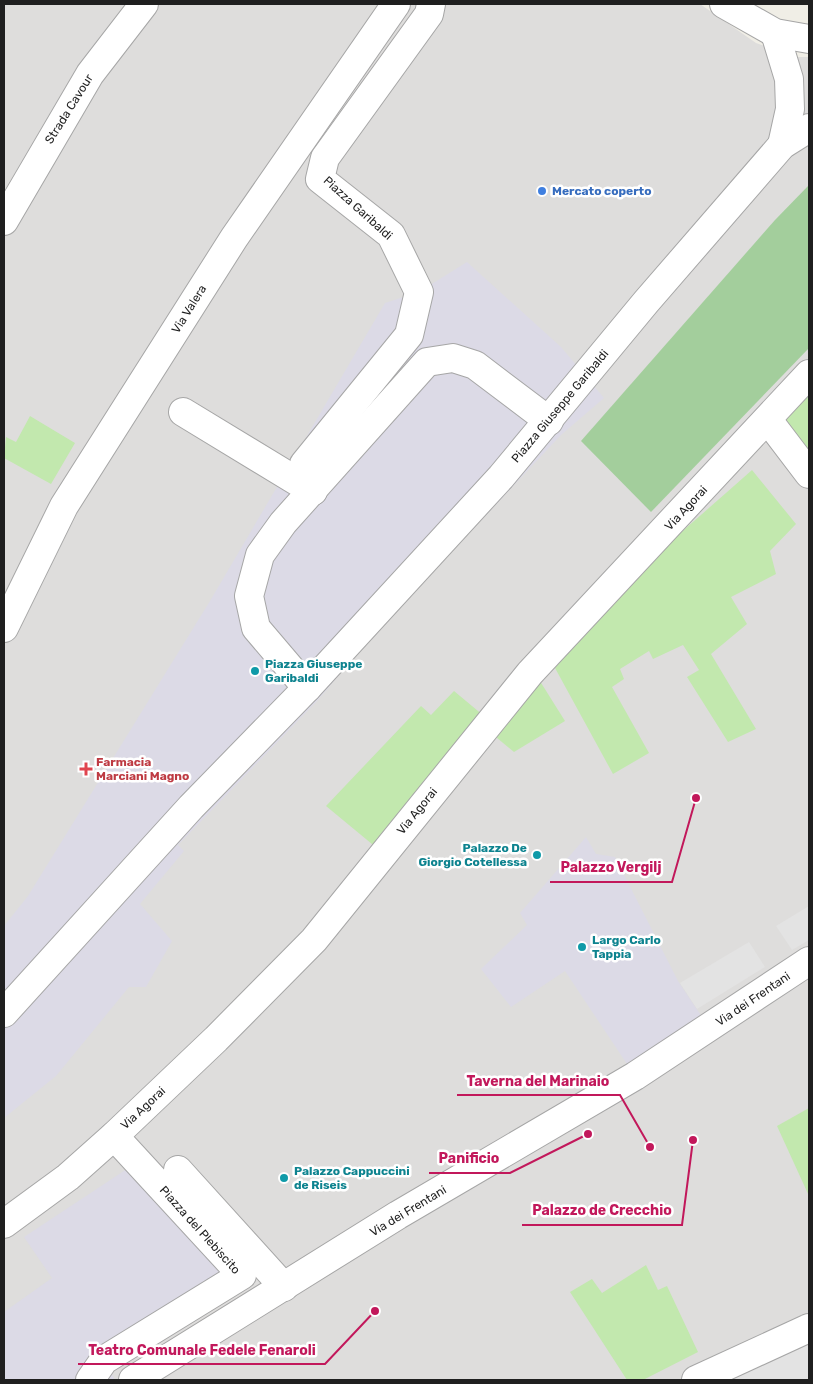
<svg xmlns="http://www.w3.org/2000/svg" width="813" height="1384" font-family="Rubik,sans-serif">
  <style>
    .residential { fill: #dedddc }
    .grass { fill: #c2e8ae }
    .forest { fill: #a3ce9c }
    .parking { fill: #e3e3e3 }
    .plaza { fill: #dcdae6 }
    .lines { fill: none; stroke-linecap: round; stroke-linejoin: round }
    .minor-casing { stroke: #a6a6a6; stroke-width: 30 }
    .minor { stroke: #fff; stroke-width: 28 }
    .shop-dot { fill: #3f7fe0; stroke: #fff; stroke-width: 2 }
    .culture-dot { fill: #0f9aa8; stroke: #fff; stroke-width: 2 }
    .health-dot { fill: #e0444e; stroke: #fff; stroke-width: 2 }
    .labels { text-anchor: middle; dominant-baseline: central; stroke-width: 5; stroke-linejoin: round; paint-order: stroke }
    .street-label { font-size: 12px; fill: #1f1f1f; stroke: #fff }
    .shop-label { font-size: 12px; font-weight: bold; fill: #366cbe; stroke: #fff; text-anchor: start }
    .culture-label { font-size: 12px; font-weight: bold; fill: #0d838f; stroke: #fff; text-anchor: start }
    .health-label { font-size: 12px; font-weight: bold; fill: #be3a42; stroke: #fff; text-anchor: start }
    .leader { fill: none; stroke: #c2185b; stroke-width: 2 }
    .callout-dot { fill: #c2185b; stroke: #fff; stroke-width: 2 }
    .callout-label { font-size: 14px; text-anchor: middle; font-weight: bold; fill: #c2185b; stroke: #fff; stroke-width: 5; stroke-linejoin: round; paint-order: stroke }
  </style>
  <rect width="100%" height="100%" fill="#f0eee6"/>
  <path class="residential" d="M 4,4 L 700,4 L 756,43 L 795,57 L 809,57 L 809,1380 L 4,1380 Z"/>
  <g class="grass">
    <path d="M 809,395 L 809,456 L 782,422 Z"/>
    <path d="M 30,416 L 75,443 L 51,484 L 4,458 L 6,437 L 16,442 Z"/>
    <path d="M 752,470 L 796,524 L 770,551 L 776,574 L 731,597 L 747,624 L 711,654 L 756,729 L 728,742 L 687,677 L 699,670 L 683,645 L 653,659 L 649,651 L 620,669 L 624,679 L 612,687 L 649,753 L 613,774 L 555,668 C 608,590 683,532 752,470 Z"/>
    <path d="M 538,678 L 565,721 L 514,752 L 491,733 Z"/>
    <path d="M 454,691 L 484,716 L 378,849 L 326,806 L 421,706 L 431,715 Z"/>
    <path d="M 809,1108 L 809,1196 L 777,1126 Z"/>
    <path d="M 646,1265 L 658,1290 L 667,1286 L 698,1352 L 643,1380 L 627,1380 L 570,1292 L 592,1279 L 602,1293 Z"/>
  </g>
  <path class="forest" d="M 809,185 L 809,348 L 651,512 L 581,441 L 775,220 Z"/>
  <g class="parking">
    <path d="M 809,906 L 809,940 L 792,950 L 776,926 Z"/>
    <path d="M 749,942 L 765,967 L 697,1009 L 680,983 Z"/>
    <path d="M 809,1337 L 809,1380 L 712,1380 Z"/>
  </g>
  <g class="plaza">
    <path d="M 467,262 L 561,347 L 604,398 L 561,435 L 367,642 L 318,700 L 178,845 L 184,851 L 140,904 L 172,941 L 146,987 L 129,987 L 56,1076 L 4,1118 L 4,926 L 28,896 L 210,601 L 385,303 L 419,292 Z"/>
    <path d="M 586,837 L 596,854 L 615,857 L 678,981 L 704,1020 L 629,1067 L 565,971 L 511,1007 L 481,969 L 527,925 L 520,913 Z"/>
    <path d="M 136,1163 L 241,1275 L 104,1360 L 115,1380 L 4,1380 L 4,1312 L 52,1278 L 24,1237 Z"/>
  </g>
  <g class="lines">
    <defs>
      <g id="minor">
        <path d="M 724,4 L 775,33 L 809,39"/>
        <path d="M 775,33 L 789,79 L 790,109 L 782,145"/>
        <path d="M 4,221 L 90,74 L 144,4"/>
        <path d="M 183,412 L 313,491"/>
        <path d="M 768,420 L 809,474"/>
        <path d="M 313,491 L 304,464 L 409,335 L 419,292 L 391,235 L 320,179 L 325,158 L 429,14 L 431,4"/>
        <path d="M 4,628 L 64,506 L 234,238 L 396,4"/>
        <path d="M 307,688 L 256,628 L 249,596 L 260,555 L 283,523 L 427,362 L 453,358 L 475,365 L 549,421"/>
        <path d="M 4,1013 L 191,807 L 307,688 L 501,477 L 646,302 L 782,145 L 809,128"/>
        <path d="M 178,1170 L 284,1287"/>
        <path d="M 4,1224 L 68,1177 L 114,1136 L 216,1039 L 314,940 L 530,673 L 809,374"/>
        <path d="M 90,1380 L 104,1360 L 242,1275 L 114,1136"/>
        <path d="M 133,1380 L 398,1215 L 635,1076 L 809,961"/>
        <path d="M 696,1380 L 809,1328"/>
      </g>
    </defs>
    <use href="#minor" class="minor-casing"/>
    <use href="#minor" class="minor"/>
  </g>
  <circle class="shop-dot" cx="542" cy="191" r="5"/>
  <g class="culture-dot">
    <circle cx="255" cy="671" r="5"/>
    <circle cx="537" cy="855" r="5"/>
    <circle cx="582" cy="947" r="5"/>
    <circle cx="284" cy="1178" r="5"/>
  </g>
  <path class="health-dot" d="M83.5 761.5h5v5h5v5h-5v5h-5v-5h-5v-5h5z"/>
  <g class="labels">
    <g class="street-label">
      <text transform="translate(69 109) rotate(-58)">Strada Cavour</text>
      <text transform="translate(358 208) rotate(42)">Piazza Garibaldi</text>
      <text transform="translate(189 309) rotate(-58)">Via Valera</text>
      <text transform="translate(560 406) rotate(-50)">Piazza Giuseppe Garibaldi</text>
      <text transform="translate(686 508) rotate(-47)">Via Agorai</text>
      <text transform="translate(417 811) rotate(-51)">Via Agorai</text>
      <text transform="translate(753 999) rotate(-34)">Via dei Frentani</text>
      <text transform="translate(143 1108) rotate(-43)">Via Agorai</text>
      <text transform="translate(408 1211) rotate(-31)">Via dei Frentani</text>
      <text transform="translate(200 1230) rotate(48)">Piazza del Plebiscito</text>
    </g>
    <g class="shop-label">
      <text x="552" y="191">Mercato coperto</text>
    </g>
    <g class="culture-label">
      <text x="265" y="664">Piazza Giuseppe<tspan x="265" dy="14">Garibaldi</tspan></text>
      <text x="527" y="848" text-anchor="end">Palazzo De<tspan x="527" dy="14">Giorgio Cotellessa</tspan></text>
      <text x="592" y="940">Largo Carlo<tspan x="592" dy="14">Tappia</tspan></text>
      <text x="294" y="1171">Palazzo Cappuccini<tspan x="294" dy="14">de Riseis</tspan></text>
    </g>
    <g class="health-label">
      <text x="96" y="762">Farmacia<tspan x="96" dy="14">Marciani Magno</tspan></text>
    </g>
  </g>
  <path class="leader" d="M696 798L672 882H550M650 1147L620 1095H457M588 1134L510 1173H429M693 1140L682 1225H522M375 1311L325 1364H78"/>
  <g class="callout-dot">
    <circle cx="696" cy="798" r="5"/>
    <circle cx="650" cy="1147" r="5"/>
    <circle cx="588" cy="1134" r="5"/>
    <circle cx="693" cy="1140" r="5"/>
    <circle cx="375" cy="1311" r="5"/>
  </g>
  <g class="callout-label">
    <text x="611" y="872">Palazzo Vergilj</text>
    <text x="538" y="1086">Taverna del Marinaio</text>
    <text x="469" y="1163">Panificio</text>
    <text x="602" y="1215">Palazzo de Crecchio</text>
    <text x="202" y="1355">Teatro Comunale Fedele Fenaroli</text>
  </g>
  <rect width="813" height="1384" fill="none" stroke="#1f1f1f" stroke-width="10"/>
</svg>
